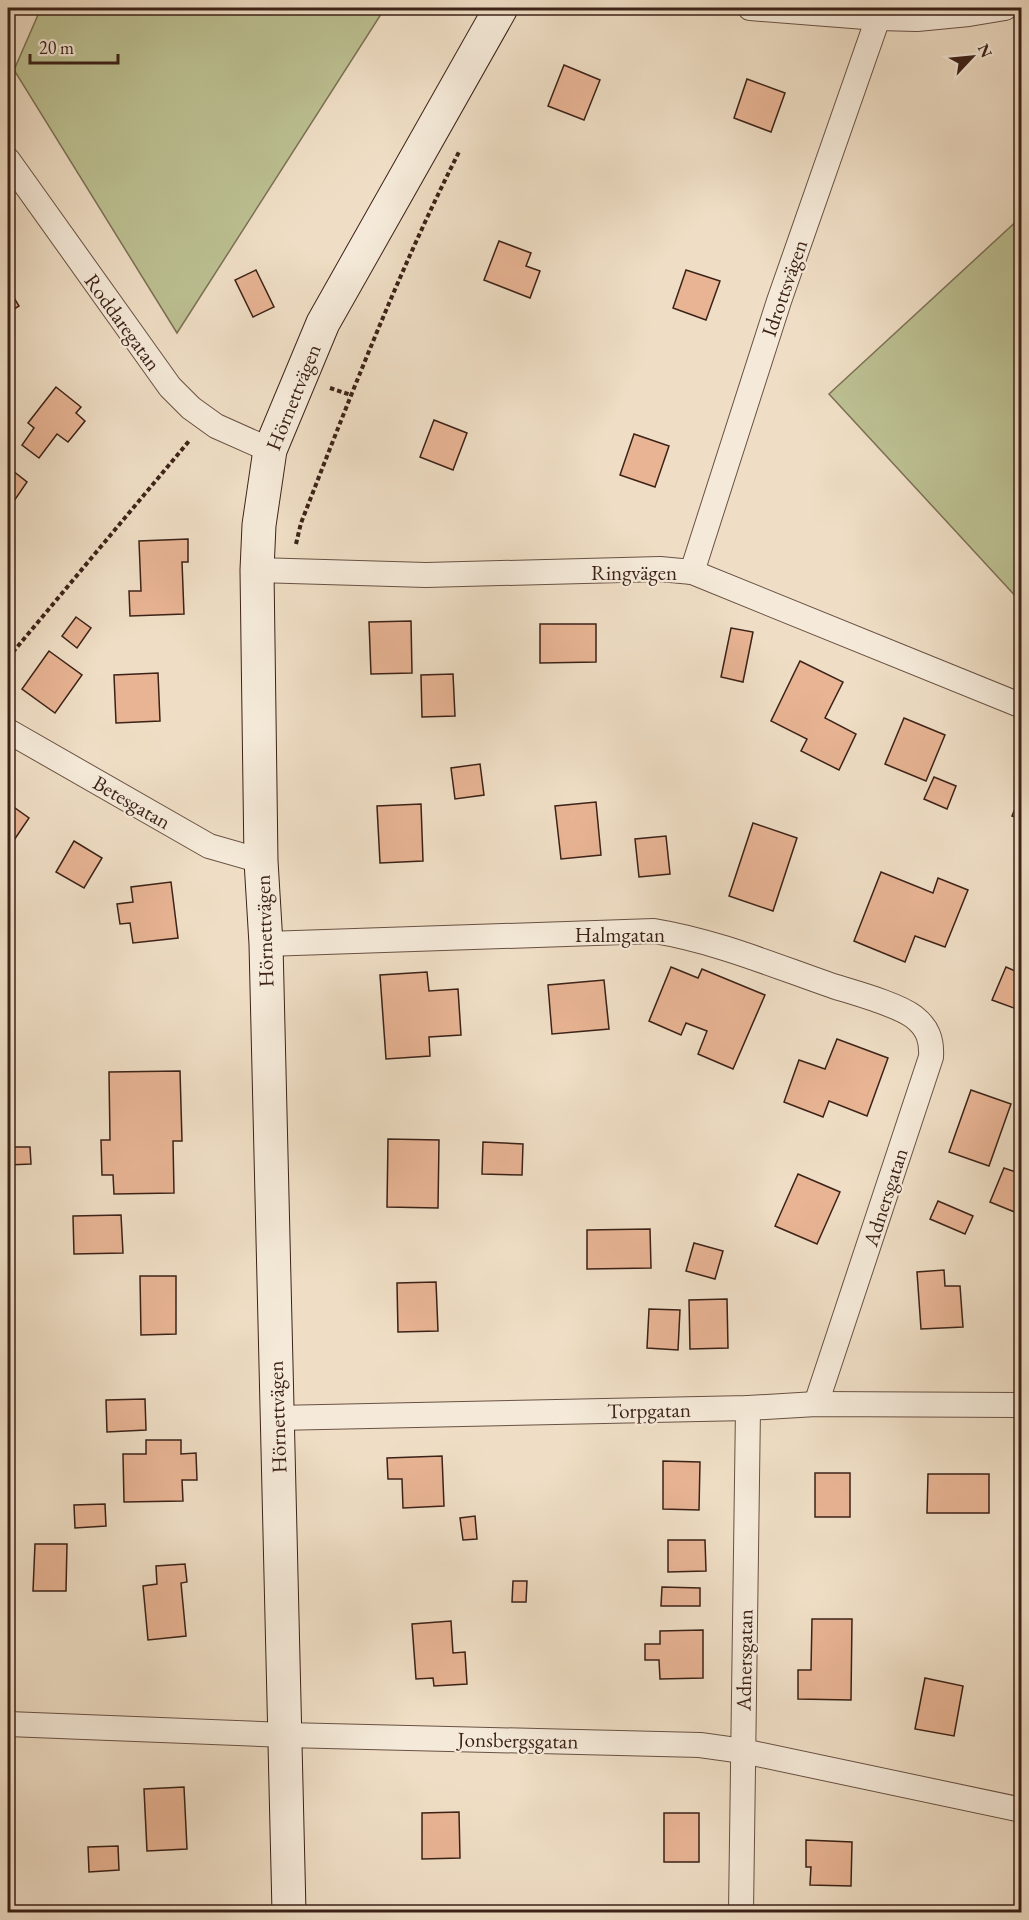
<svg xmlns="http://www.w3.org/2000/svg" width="1029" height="1920" font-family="'EB Garamond',serif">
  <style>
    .green { fill: #bcc092; stroke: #7c7155; stroke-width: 1.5 }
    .building { fill: #e8b494; stroke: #3c2218; stroke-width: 1.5 }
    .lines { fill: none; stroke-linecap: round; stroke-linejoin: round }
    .street-casing { stroke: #695143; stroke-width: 26 }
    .secondary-casing { stroke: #3c2218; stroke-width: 35 }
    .path { stroke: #3c2218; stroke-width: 4; stroke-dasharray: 4.5 3; stroke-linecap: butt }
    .street { stroke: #f5ead9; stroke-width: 24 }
    .secondary { stroke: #f5ead9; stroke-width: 33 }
    .labels { text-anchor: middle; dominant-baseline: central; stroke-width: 4.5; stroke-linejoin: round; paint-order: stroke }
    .street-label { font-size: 21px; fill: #3c2218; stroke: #f5ead9 }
  </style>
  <rect width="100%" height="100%" fill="#efdec5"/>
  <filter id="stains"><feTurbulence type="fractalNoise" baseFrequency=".00333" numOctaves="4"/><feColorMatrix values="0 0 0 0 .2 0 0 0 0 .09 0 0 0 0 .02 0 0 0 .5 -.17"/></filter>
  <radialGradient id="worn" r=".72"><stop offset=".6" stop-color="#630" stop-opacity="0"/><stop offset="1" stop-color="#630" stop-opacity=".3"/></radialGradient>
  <g class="green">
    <path d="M 41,8 L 385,8 L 177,333 L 14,70 Z"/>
    <path d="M 1021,217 L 1022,598 L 1019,600 L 829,394 Z"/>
  </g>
  <g class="building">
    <path d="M 564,65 L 600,80 L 584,120 L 548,106 Z"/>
    <path d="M 747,79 L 785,93 L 771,132 L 734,118 Z"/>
    <path d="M 499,241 L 531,253 L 526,266 L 540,271 L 530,298 L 484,280 Z"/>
    <path d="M 256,270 L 274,307 L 253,317 L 235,280 Z"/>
    <path d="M 686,270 L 720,281 L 706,320 L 673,308 Z"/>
    <path d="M 8,288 L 19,306 L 8,313 Z"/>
    <path d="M 56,387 L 81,407 L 76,413 L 85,421 L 68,442 L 57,434 L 39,458 L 22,445 L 34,428 L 28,423 Z"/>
    <path d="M 434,420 L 467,433 L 453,470 L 420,457 Z"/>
    <path d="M 634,434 L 669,446 L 655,487 L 620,475 Z"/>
    <path d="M 8,467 L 27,482 L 12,504 L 8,501 Z"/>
    <path d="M 188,539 L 188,562 L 182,562 L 184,614 L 130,616 L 129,591 L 141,591 L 139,541 Z"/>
    <path d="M 76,617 L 91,628 L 77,648 L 62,636 Z"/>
    <path d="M 411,621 L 412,673 L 371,674 L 369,622 Z"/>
    <path d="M 540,624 L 596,624 L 596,662 L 540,663 Z"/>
    <path d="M 731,628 L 753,632 L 743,682 L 721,677 Z"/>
    <path d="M 49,651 L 82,675 L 55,713 L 22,689 Z"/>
    <path d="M 800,661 L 843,682 L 825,718 L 856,734 L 839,770 L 801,751 L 807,739 L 771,721 Z"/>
    <path d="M 158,673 L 160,721 L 116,723 L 114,675 Z"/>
    <path d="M 453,674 L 455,716 L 422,717 L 421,675 Z"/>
    <path d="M 904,718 L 945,735 L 926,781 L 885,764 Z"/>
    <path d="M 480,764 L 484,795 L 455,799 L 451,768 Z"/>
    <path d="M 934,777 L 956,786 L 947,809 L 924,799 Z"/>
    <path d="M 1022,792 L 1022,819 L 1012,816 Z"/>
    <path d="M 596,802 L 601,855 L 561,859 L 555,806 Z"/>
    <path d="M 8,803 L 29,818 L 8,849 Z"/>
    <path d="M 421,804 L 423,861 L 380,863 L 377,806 Z"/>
    <path d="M 753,823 L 797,838 L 773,911 L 729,896 Z"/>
    <path d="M 666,836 L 670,874 L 639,877 L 635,839 Z"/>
    <path d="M 74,841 L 102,858 L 84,888 L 56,872 Z"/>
    <path d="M 881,872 L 933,893 L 938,878 L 968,890 L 945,947 L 915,936 L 905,962 L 854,941 Z"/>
    <path d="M 171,882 L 178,938 L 133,943 L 130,923 L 120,924 L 117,904 L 133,902 L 131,887 Z"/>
    <path d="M 671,967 L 698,978 L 702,969 L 765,995 L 733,1069 L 698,1054 L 707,1031 L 686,1023 L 681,1035 L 649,1021 Z"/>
    <path d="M 1006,967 L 1022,974 L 1022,1011 L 992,1000 Z"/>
    <path d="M 427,972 L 429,991 L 458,989 L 461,1035 L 429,1037 L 430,1056 L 386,1059 L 380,975 Z"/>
    <path d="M 604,980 L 609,1029 L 552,1034 L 548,985 Z"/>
    <path d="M 837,1039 L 888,1058 L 867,1116 L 829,1101 L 823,1117 L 784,1102 L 799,1060 L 825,1069 Z"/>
    <path d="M 180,1071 L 182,1141 L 173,1141 L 174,1193 L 114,1194 L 113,1175 L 102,1175 L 101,1140 L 110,1140 L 109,1072 Z"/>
    <path d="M 971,1090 L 1011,1104 L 989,1166 L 949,1152 Z"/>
    <path d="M 388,1139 L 439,1140 L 438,1208 L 387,1207 Z"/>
    <path d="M 483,1142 L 523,1144 L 522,1175 L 482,1174 Z"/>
    <path d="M 8,1147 L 30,1147 L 31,1164 L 8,1165 Z"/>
    <path d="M 1004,1168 L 1022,1174 L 1022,1215 L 990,1202 Z"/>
    <path d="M 798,1174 L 840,1192 L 817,1244 L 775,1226 Z"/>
    <path d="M 938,1201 L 973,1216 L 965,1234 L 930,1219 Z"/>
    <path d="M 121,1215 L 123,1253 L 74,1254 L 73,1216 Z"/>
    <path d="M 650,1229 L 651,1268 L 587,1269 L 587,1230 Z"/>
    <path d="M 694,1243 L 723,1251 L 715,1279 L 686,1271 Z"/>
    <path d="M 944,1270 L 945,1286 L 960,1286 L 963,1327 L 921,1329 L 917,1272 Z"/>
    <path d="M 140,1276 L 176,1276 L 176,1334 L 141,1335 Z"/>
    <path d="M 436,1282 L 438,1331 L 398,1332 L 397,1283 Z"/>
    <path d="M 727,1299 L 728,1348 L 690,1349 L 689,1300 Z"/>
    <path d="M 649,1309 L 680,1310 L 678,1350 L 647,1348 Z"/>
    <path d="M 145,1399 L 146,1430 L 107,1432 L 106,1400 Z"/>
    <path d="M 146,1440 L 181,1440 L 181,1454 L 196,1453 L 197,1480 L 182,1480 L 183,1501 L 124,1502 L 123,1454 L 146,1454 Z"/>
    <path d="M 442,1456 L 444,1506 L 403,1508 L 402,1479 L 388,1479 L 387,1458 Z"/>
    <path d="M 663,1461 L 700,1462 L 699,1510 L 663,1509 Z"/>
    <rect x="815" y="1473" width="35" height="44"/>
    <path d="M 928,1474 L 989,1474 L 989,1513 L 927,1513 Z"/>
    <path d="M 105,1504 L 106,1526 L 75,1528 L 74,1505 Z"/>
    <path d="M 475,1516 L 477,1539 L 463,1540 L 460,1518 Z"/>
    <path d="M 668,1540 L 705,1540 L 706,1571 L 668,1572 Z"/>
    <path d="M 35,1544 L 67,1544 L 66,1591 L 33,1591 Z"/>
    <path d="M 185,1564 L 187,1582 L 181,1583 L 186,1636 L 148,1640 L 143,1586 L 157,1584 L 156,1566 Z"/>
    <path d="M 513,1581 L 527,1581 L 526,1602 L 512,1602 Z"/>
    <path d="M 662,1587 L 700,1588 L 700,1606 L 661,1606 Z"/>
    <path d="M 812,1619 L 852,1619 L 851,1700 L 798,1699 L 798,1670 L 811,1670 Z"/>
    <path d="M 451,1621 L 453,1653 L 465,1652 L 467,1684 L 434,1686 L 433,1678 L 416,1679 L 412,1624 Z"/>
    <path d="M 703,1630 L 703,1678 L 660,1679 L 659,1660 L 645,1660 L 645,1644 L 660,1644 L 660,1631 Z"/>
    <path d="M 925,1678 L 963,1686 L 954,1736 L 915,1729 Z"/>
    <path d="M 184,1787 L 187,1849 L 147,1851 L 144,1789 Z"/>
    <path d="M 459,1812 L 460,1858 L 422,1859 L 422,1813 Z"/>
    <rect x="664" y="1813" width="35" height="49"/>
    <path d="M 806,1840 L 852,1842 L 851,1886 L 810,1885 L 811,1867 L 806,1867 Z"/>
    <path d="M 118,1846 L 119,1870 L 89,1872 L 88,1847 Z"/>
  </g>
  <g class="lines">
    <defs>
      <g id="street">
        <path d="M 750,8 L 878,18 L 917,19 L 969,14 L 1005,8"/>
        <path d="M 8,160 L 170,387 L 191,408 L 216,426 L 270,450"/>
        <path d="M 257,570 L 426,575 L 660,569 L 692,572 L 1022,706"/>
        <path d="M 692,572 L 779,301 L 878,18 L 884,8"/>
        <path d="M 8,731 L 209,846 L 261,861"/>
        <path d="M 266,944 L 654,931 C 716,941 775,966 833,986 C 855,993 897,1004 914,1017 C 928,1028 932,1040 931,1057 L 816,1404"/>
        <path d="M 276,1418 L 748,1408 L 816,1404 L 1022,1405"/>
        <path d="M 8,1724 L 286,1735 L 700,1745 L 743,1751 L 1022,1810"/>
        <path d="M 741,1912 L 748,1408"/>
      </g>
      <path id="secondary" d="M 289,1912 L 266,944 L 261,861 L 257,570 L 259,525 L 270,450 L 323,323 L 501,8"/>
    </defs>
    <use href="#street" class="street-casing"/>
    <use href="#secondary" class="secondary-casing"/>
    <g class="path">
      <path d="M 330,388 L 351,395"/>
      <path d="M 296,544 L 301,523 C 350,397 399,270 460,150"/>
      <path d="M 8,658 L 189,441"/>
    </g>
    <use href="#street" class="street"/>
    <use href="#secondary" class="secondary"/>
  </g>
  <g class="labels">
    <g class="street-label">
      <text transform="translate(784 288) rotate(-71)">Idrottsvägen</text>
      <text transform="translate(123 322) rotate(54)">Roddaregatan</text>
      <text transform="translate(293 397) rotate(-68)">Hörnettvägen</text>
      <text x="634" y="572">Ringvägen</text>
      <text transform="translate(132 802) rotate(30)">Betesgatan</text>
      <text transform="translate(264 931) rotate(-92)">Hörnettvägen</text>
      <text x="620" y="934">Halmgatan</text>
      <text transform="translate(885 1197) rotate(-72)">Adnersgatan</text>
      <text transform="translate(649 1410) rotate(-1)">Torpgatan</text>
      <text transform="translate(277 1417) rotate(-92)">Hörnettvägen</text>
      <text transform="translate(744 1660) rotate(-89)">Adnersgatan</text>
      <text transform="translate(518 1740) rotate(1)">Jonsbergsgatan</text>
    </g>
  </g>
  <rect width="1029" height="1920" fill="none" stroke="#efdec5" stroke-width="30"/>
  <rect x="9" y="9" width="1011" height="1902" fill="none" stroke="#3c2218" stroke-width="3"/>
  <rect x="15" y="15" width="999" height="1890" fill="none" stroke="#3c2218" stroke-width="1.5"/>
  <g transform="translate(972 57) rotate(64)" stroke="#f5ead9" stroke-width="4.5" paint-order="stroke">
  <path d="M0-4.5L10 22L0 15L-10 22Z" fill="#3c2218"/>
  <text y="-9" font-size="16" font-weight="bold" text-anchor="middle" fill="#3c2218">N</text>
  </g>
  <path d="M30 54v9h88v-9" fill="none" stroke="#3c2218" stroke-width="3"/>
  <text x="39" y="54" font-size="18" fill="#3c2218" stroke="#f5ead9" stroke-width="4.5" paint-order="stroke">20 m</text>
  <rect width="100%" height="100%" filter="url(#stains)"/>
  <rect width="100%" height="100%" fill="url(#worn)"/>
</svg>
